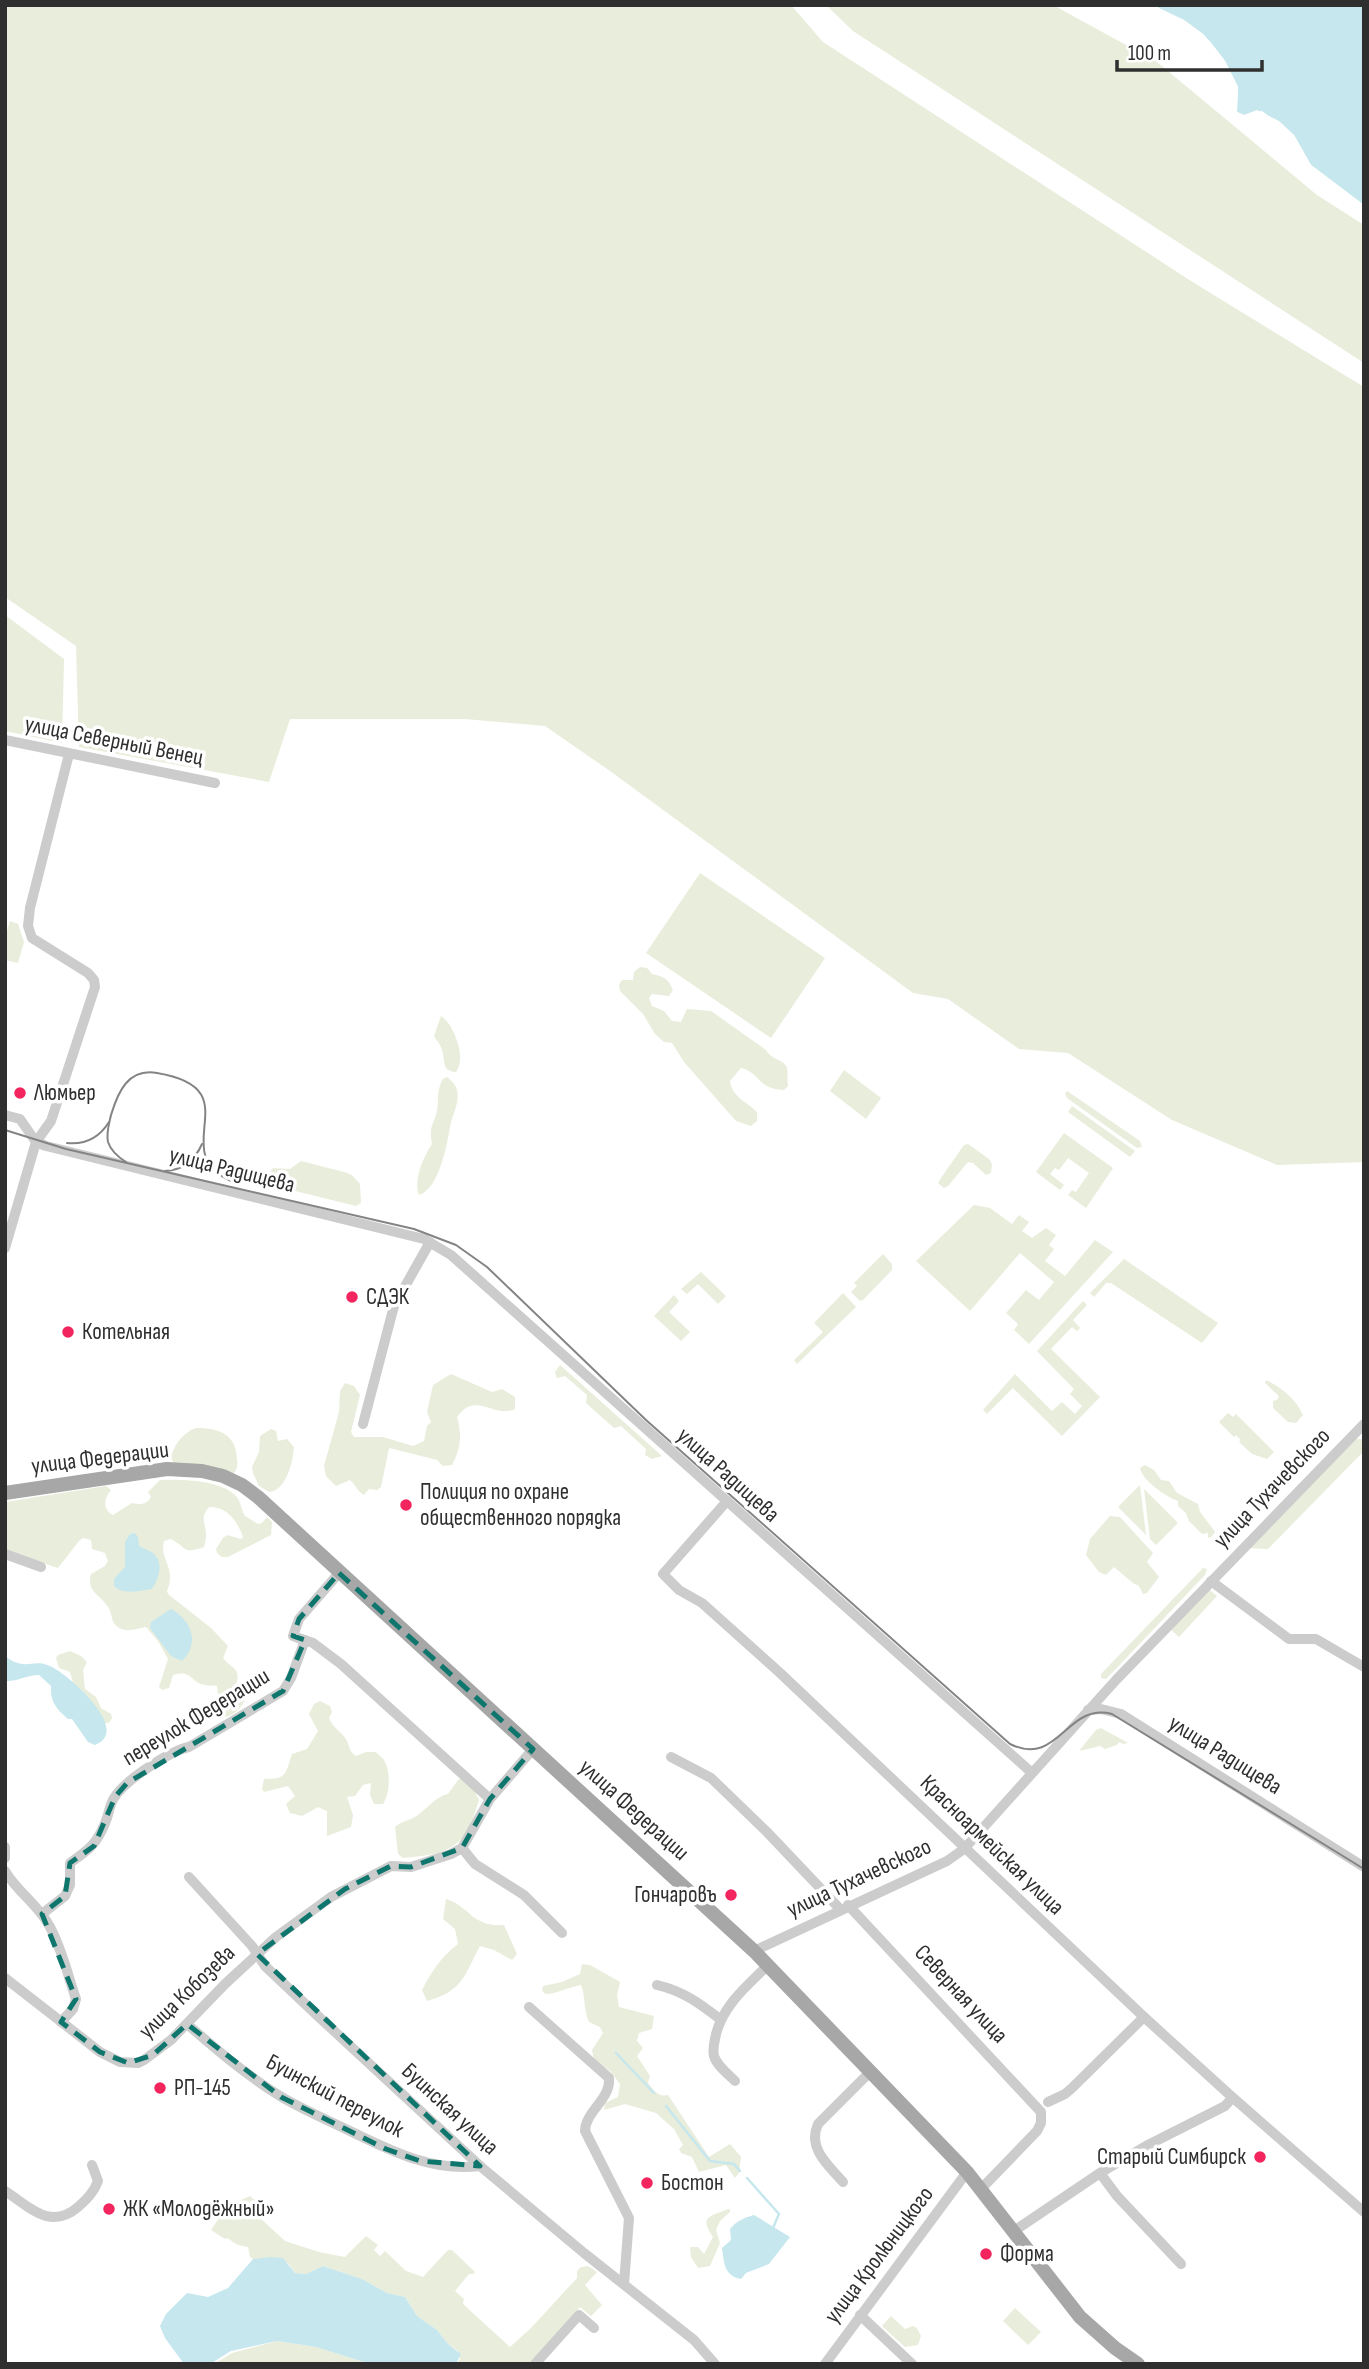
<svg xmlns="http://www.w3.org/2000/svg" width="1369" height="2369" font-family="'Sofia Sans Condensed',sans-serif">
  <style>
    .green { fill: #e9eddb }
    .water { fill: #c6e7ee }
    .pier { fill: #fff }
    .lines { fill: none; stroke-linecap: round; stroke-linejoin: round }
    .stream { stroke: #c6e7ee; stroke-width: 2.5 }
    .minor { stroke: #ccc; stroke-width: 10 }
    .major { stroke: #a7a7a7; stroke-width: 14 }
    .tram { stroke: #848484; stroke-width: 2 }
    .marked { fill: none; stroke: #0f766e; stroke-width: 5; stroke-dasharray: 14 9; stroke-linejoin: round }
    .poi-dot { fill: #f2255e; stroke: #fff; stroke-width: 2.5 }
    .labels { text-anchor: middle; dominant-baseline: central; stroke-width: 7; stroke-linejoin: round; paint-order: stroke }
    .street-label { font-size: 23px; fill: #2f2f2f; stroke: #fff }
    .poi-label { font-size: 23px; fill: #2f2f2f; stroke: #fff; text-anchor: start }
  </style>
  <rect width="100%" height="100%" fill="#fff"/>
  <g class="green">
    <path d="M 5,5 L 791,5 L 823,42 L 1191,281 L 1364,387 L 1364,1162 L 1277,1165 L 1172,1120 L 1068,1053 L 1019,1049 L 948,999 L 913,993 L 610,771 L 545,726 L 465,719 L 290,719 L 269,782 L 79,747 L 76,646 L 5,597 Z"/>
    <path d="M 826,5 L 1053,5 L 1157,62 L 1317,195 L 1364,225 L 1364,363 L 853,31 Z"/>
    <path d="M 5,615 L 64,659 L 62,743 L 5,731 Z"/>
    <path d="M 700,873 L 825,958 L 771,1038 L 646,953 Z"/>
    <path d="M 10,921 L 18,924 L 24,942 L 18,963 L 5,960 L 5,937 Z"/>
    <path d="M 640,967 L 647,968 L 652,974 C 664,977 668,978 673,990 L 669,996 L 652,994 L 649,998 L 652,1006 L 664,1011 L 672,1021 L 681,1022 L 687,1009 L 711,1011 L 766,1050 C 770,1059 785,1060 787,1068 C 788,1073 787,1080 788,1086 L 784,1090 C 757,1089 761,1073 741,1068 L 730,1081 C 732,1097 747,1102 757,1112 L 757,1121 L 751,1126 L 736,1121 L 684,1062 L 672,1043 L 664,1042 L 655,1034 L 643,1014 L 620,991 L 619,985 L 622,980 L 633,980 L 634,972 Z"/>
    <path d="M 441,1016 C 454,1024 467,1059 456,1072 C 440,1071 446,1058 441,1047 C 439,1043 436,1039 434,1036 Z"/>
    <path d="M 844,1070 L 881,1098 L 866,1119 L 830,1091 Z"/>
    <path d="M 447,1077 C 452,1081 455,1084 457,1090 C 460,1104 452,1114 450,1127 C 447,1145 439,1189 419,1195 C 413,1180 424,1156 432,1144 C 429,1125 433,1127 437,1111 C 439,1099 436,1091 443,1079 Z"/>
    <path d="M 1067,1091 L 1140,1141 L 1142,1147 L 1137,1148 L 1067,1098 L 1065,1094 Z"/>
    <path d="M 1072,1106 L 1135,1151 L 1130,1157 L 1068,1112 Z"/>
    <path d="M 1064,1133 L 1113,1168 L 1086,1208 L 1068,1195 L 1072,1190 L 1076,1192 L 1089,1173 L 1068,1158 L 1059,1170 L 1055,1168 L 1050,1174 L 1064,1185 L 1060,1190 L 1036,1172 Z"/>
    <path d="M 968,1144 L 989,1159 L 992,1164 L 991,1173 L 986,1175 L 973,1163 L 968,1162 L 948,1186 L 944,1188 L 938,1183 L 941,1178 L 964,1145 Z"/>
    <path d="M 301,1161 L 344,1172 L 352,1175 L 360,1184 L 361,1203 L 356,1206 L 279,1187 C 271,1182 267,1176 273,1168 L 290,1169 Z"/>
    <path d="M 974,1205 L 990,1208 L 1012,1224 L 1019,1215 L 1029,1222 L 1022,1231 L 1032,1238 L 1046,1228 L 1056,1235 L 1049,1245 L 1054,1249 L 1045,1261 L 1065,1276 L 1095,1240 L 1113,1252 L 1029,1344 L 1014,1330 L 1018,1324 L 1006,1313 L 1026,1290 L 1039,1300 L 1054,1282 L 1020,1253 L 970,1311 L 916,1261 Z"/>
    <path d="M 883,1254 L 892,1264 L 892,1270 L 863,1300 L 860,1301 L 851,1292 L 857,1286 L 854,1283 Z"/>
    <path d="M 1124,1259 L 1218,1323 L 1202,1343 L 1111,1283 L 1106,1283 L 1094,1297 L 1090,1293 Z"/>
    <path d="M 701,1272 L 726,1296 L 718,1304 L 698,1284 L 687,1294 L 681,1289 Z"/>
    <path d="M 843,1293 L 856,1307 L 797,1364 L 794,1360 L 823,1332 L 814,1323 Z"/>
    <path d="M 674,1295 L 679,1301 L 669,1312 L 690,1332 L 681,1341 L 654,1316 Z"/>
    <path d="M 1083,1301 L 1087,1305 L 1073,1320 L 1080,1328 L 1077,1331 L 1072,1327 L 1051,1349 L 1100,1397 L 1062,1436 L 1013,1388 L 987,1414 L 983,1410 L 1015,1374 L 1052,1411 L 1062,1402 L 1075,1414 L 1082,1406 L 1070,1394 L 1074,1389 L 1037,1351 Z"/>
    <path d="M 560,1365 L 662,1456 L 652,1459 L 645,1455 L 646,1449 L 621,1426 L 614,1428 L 586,1403 L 587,1395 L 565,1376 L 557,1378 L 555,1372 Z"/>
    <path d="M 451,1374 L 492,1392 L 502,1389 L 515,1397 L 515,1409 C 494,1419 476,1390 457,1417 C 462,1434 461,1449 452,1465 L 443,1466 L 437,1460 L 389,1448 L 381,1487 L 377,1490 L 369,1489 L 364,1495 C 357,1491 356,1485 350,1480 L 336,1486 L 326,1476 L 324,1466 L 339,1412 L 340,1391 L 345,1383 L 354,1386 L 360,1395 L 351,1432 L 354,1437 L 383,1437 L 413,1446 L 424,1441 L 427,1426 L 431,1422 L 427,1412 L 433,1385 Z"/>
    <path d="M 1266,1380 C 1281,1387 1296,1399 1303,1415 L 1296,1423 L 1288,1422 L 1273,1408 L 1273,1401 L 1277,1400 L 1279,1396 L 1265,1383 Z"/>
    <path d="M 1228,1413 L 1233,1417 L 1236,1414 L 1274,1452 L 1267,1459 L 1252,1454 L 1239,1442 L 1241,1440 L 1236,1435 L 1234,1437 L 1219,1422 Z"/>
    <path d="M 196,1428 C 219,1428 236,1434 237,1459 C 238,1466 237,1469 233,1475 L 174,1464 L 171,1457 C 175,1443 183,1433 196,1428 Z"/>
    <path d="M 271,1429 L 276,1431 L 278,1441 L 287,1439 L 294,1447 C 293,1462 286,1491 269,1492 L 259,1486 L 253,1473 L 252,1467 L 259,1452 L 260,1436 Z"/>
    <path d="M 1356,1439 L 1364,1439 L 1364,1451 L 1268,1549 L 1247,1548 Z"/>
    <path d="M 1145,1465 L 1154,1470 L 1161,1480 L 1169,1481 L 1177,1493 L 1198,1504 L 1200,1512 L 1213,1529 L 1215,1532 L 1211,1537 L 1208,1538 L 1208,1533 L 1202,1534 L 1189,1521 L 1186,1513 L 1178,1506 L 1178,1501 C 1166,1497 1142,1480 1140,1468 Z"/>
    <path d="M 160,1480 C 181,1479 221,1480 236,1496 C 241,1501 241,1510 245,1516 L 258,1524 L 262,1523 L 267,1517 L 272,1522 L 271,1535 L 228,1557 L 222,1557 L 217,1553 L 216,1549 L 223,1538 L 227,1535 L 241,1539 L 243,1537 C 238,1522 227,1506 209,1507 C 199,1520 206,1522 206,1535 C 206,1539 205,1543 204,1547 C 182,1554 189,1549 171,1539 L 164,1541 C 159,1560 177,1567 167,1591 L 168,1594 L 211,1628 L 228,1646 L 223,1658 C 233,1670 241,1667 236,1686 L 246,1694 C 246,1704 235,1715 226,1717 L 220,1712 L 217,1686 C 213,1685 209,1686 205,1685 C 190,1683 193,1669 173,1675 L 169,1688 L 162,1690 L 159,1687 L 168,1659 L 158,1641 L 146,1627 C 136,1629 126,1633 118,1627 C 110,1622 113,1614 108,1607 C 100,1594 86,1592 91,1574 L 105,1566 L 108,1561 L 105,1553 L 92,1549 L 91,1540 L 83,1538 L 79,1541 L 58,1568 L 5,1551 L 5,1502 L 106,1486 L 111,1490 C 104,1498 102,1509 113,1515 L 132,1503 C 139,1505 147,1505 151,1497 L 148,1492 Z"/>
    <path d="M 1140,1485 L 1146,1535 L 1118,1507 Z"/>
    <path d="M 1144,1489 L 1178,1523 L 1156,1545 L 1150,1539 Z"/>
    <path d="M 1110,1516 L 1120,1517 L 1153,1553 L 1147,1562 L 1159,1577 L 1147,1593 L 1143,1594 L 1139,1586 L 1133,1583 L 1114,1567 L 1106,1575 L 1099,1572 L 1086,1555 L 1090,1539 Z"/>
    <path d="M 1203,1568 L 1207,1569 L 1205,1575 L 1108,1677 L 1106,1679 L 1101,1678 L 1101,1674 Z"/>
    <path d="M 1207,1588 L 1217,1596 L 1179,1637 L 1169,1628 Z"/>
    <path d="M 70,1651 L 81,1656 L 87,1662 L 83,1670 L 85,1689 L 96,1697 L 101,1708 L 111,1714 L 112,1718 L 109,1723 L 105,1723 L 74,1686 L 70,1672 L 59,1668 L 56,1658 L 58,1655 Z"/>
    <path d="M 320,1701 L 330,1706 L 332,1712 L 329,1718 C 333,1729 343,1732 347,1741 C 350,1748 349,1751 356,1756 L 366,1752 L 376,1752 C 376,1753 384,1759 384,1760 C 391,1771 390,1794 383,1804 L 374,1804 L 370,1795 L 371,1783 L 363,1785 L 355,1796 L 347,1797 L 353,1815 L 351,1827 L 327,1836 L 327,1811 L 318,1807 L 302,1816 L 290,1813 L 286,1804 L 295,1796 L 288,1786 L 264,1792 L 262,1789 L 264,1779 C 288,1779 285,1774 292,1754 L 307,1749 L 318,1731 L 309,1714 L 314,1704 Z"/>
    <path d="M 1101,1728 L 1128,1743 L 1123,1744 L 1119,1742 L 1117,1745 L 1105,1749 L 1100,1746 L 1079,1751 L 1096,1730 Z"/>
    <path d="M 461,1778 L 474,1790 L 479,1800 C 465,1848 451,1854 403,1858 L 398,1854 L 395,1827 C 402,1821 408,1821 415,1817 C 426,1810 436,1796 448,1794 L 458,1780 Z"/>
    <path d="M 446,1899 C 471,1907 471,1927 504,1925 L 517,1954 L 512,1960 L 494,1950 L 480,1946 C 464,1976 463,1991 427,2001 L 422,1990 C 432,1971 441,1957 458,1944 L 455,1929 L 443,1919 Z"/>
    <path d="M 582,1964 L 590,1965 L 620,1982 L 617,1995 L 619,2007 L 654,2016 L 652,2029 L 639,2033 L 637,2041 L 643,2048 L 637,2056 L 650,2076 L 648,2083 C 654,2091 658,2097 668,2095 L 709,2157 L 730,2144 L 741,2157 L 739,2173 L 735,2178 L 726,2165 L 699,2172 L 692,2157 L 681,2153 L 679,2149 L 683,2145 L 674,2129 L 656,2113 L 625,2104 L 604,2110 L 605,2103 L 618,2097 L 620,2084 L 610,2071 L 594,2060 L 592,2050 L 603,2033 L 600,2027 L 589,2022 C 583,2009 586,1998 581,1985 C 569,1987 556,1994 545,1994 L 542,1990 L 543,1986 L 562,1982 L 580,1974 Z"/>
    <path d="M 250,2196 L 257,2202 L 262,2202 L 260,2218 L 285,2241 L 319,2252 L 345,2257 L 366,2236 L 378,2245 L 374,2250 L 380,2256 L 385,2251 L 406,2271 L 423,2277 L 448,2250 L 452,2250 L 475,2272 L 473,2274 L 469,2274 L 455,2291 L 464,2299 L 463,2304 L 510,2347 L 531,2328 L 577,2278 L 577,2271 L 581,2267 L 588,2266 L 597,2272 L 585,2285 L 602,2305 L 591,2316 L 580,2307 L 529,2364 L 456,2364 L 460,2359 L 458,2351 L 448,2344 L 437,2330 L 417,2316 L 405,2297 L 387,2293 L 362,2279 L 323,2266 L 306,2274 L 295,2273 L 288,2263 L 253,2259 L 250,2257 L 248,2247 L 238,2245 L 227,2238 L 225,2239 L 211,2230 L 227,2206 Z"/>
    <path d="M 728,2209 L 730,2209 L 730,2212 L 720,2221 L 716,2230 L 720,2243 L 710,2266 L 698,2268 L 691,2257 L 690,2247 L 698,2247 L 704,2254 L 713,2237 C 699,2216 709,2217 728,2209 Z"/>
    <path d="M 1015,2308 L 1041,2332 L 1028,2345 L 1003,2321 Z"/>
    <path d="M 891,2316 L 905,2329 L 913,2326 L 917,2328 L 921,2336 L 918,2345 L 905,2347 L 882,2326 Z"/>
    <path d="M 277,2341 L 316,2347 L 370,2364 C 352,2364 335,2359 317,2364 L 214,2364 L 232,2353 Z"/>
  </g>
  <g class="water">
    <path d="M 1157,5 L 1364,5 L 1364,205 L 1311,165 L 1294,135 L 1262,111 L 1244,115 L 1237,112 L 1238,87 L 1225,61 L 1212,44 L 1203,34 L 1184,20 L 1159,10 Z"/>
    <path d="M 135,1533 L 138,1537 L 139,1546 C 144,1549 152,1551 155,1555 C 164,1565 158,1580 152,1589 C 139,1591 123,1595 114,1586 L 114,1579 L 125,1567 L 125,1542 L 130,1534 Z"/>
    <path d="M 171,1609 C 192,1620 200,1644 182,1661 L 171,1656 L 150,1628 L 151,1622 Z"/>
    <path d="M 5,1656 C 25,1672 32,1658 50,1666 C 68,1674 133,1731 95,1745 L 88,1742 L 72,1719 L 68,1719 C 56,1709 50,1701 51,1686 L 39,1675 C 27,1675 16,1682 5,1681 Z"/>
    <path d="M 754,2215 L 790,2237 L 769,2264 L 746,2273 L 741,2279 C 724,2276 724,2262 722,2248 L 731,2240 L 730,2229 C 737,2221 743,2218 754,2215 Z"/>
    <path d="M 270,2257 L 283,2258 L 295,2273 L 306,2274 L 323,2266 L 362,2279 L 387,2293 L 405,2297 L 417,2316 L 437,2330 L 448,2344 L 461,2354 L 456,2364 L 370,2364 L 316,2347 L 277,2341 L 231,2351 L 210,2364 L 184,2364 L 165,2338 L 160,2326 L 166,2314 L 187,2293 L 208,2297 L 228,2288 L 253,2259 Z"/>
  </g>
  <path class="pier" d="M 1153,5 L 1184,20 L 1203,34 L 1212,44 L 1225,61 L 1238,87 L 1237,112 L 1244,115 L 1257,110 L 1279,121 L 1294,135 L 1311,165 L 1364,205 L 1364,208 L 1308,167 L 1291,137 L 1277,124 L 1257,113 L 1244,119 L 1235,114 L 1234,88 L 1222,63 L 1194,30 L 1176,19 L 1157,13 Z"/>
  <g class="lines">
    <g class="stream">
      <path d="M 616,2053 L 654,2093"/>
      <path d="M 666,2106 L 710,2161 L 734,2164 L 740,2171"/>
      <path d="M 747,2178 L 779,2214 L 773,2228"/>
    </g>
    <g class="minor">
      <path d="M 5,740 L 215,783"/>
      <path d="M 5,1115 L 20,1119 L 36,1142 L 46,1146 L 424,1239 L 451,1255 L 1031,1772"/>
      <path d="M 5,1248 L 36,1142 L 51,1121 L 95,987 L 94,980 L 88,973 L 32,938 L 28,926 L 30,908 L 69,754"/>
      <path d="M 363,1424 L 394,1306 L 430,1242"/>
      <path d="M 727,1501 L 663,1574 L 679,1590 L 702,1603 L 779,1672 L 1144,2017 L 1231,2096 L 1364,2212"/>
      <path d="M 5,1554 L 41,1567"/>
      <path d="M 339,1573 L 299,1619 L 293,1636 L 313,1643 L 341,1664 L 490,1799"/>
      <path d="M 1211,1581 L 1289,1639 L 1316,1639 L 1364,1667"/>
      <path d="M 1088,1710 L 1101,1709 L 1121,1714 L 1364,1867"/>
      <path d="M 671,1757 L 711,1778 L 767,1832 L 840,1909"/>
      <path d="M 5,1847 L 5,1858"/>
      <path d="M 462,1848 L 475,1864 L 524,1895 L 562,1933"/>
      <path d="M 5,1871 C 17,1892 39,1905 50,1927 C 62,1949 68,1976 76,1999 L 73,2009 L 61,2022"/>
      <path d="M 189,1877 L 252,1946 L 265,1966 L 320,2018 L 480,2166 L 584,2253 L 694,2340 L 715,2364"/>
      <path d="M 848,1905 L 1041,2112 L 1041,2123 L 1037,2131 L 981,2189"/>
      <path d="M 42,1914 L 65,1896 L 70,1885 L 70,1863 C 90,1849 98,1843 107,1818 C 109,1812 110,1804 114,1798 C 125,1780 170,1751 189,1747 L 283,1691 L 291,1678 L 305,1640"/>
      <path d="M 754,1951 L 947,1861 L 964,1849 L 1116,1680 L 1364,1424"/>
      <path d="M 5,1978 L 100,2052 L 120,2062 L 138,2063 L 144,2060 L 171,2040 L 225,1984 L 276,1937 L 331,1897 L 391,1866 L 411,1867 L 451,1854 L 462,1848 L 490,1799 L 533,1749"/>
      <path d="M 657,1985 C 683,1991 699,2003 720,2019"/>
      <path d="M 529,2007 L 609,2078 C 611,2099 585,2112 585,2131 L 629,2218 L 624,2284"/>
      <path d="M 187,2024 C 217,2050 246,2075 280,2096 C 303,2110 328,2120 352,2132 C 393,2152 434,2172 480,2166"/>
      <path d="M 735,2081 C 728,2074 717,2066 714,2056 C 712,2048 715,2041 716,2034 C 724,2004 747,1986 768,1965"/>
      <path d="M 1048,2102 L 1065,2094 L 1072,2088 L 1144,2017"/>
      <path d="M 1100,2173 L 1117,2196 L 1181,2264"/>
      <path d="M 843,2182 C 828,2165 807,2148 818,2124 L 871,2071"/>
      <path d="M 5,2191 C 30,2207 50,2231 78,2207 C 87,2199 94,2192 98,2181 L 92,2165"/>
      <path d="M 1014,2231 L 1100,2173 L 1146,2146 L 1225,2106 L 1232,2098"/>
      <path d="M 860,2315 L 912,2364"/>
      <path d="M 535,2364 L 579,2315 L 594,2328"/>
      <path d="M 825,2364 L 967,2172"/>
    </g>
    <path class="major" d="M 5,1493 L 167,1469 L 202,1471 L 223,1476 L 242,1485 L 258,1497 L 754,1951 L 967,2172 L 1080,2317 L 1115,2348 L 1138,2364"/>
    <g class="tram">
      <path d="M 5,1130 L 66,1149 L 414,1229 L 456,1245 L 487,1267 L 646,1420 L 1010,1744 C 1059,1768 1066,1702 1112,1714 L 1364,1869"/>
      <path d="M 67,1143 C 86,1145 99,1138 109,1122"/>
      <path d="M 126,1162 C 118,1157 111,1151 108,1142 C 106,1133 109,1124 111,1115 C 118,1092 128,1068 157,1073 C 253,1089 164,1151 231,1181"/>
      <path d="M 165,1171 C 183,1170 195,1160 202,1144"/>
    </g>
  </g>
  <path class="marked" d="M 339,1573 L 533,1749 L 490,1799 L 462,1848 L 411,1867 L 391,1866 L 345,1889 L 257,1954 L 480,2166 L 420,2161 L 386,2149 L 281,2097 L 187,2024 L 153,2055 L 128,2063 L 100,2052 L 61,2022 L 76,1999 L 42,1914 L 65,1896 L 70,1863 L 94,1846 L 115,1797 L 127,1783 L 283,1691 L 305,1640 L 293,1636 L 299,1619 Z"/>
  <g class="poi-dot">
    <circle cx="20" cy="1093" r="7"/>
    <circle cx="352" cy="1297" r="7"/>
    <circle cx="68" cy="1332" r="7"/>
    <circle cx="406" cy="1505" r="7"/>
    <circle cx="731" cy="1895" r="7"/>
    <circle cx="160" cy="2088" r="7"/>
    <circle cx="1260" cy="2157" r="7"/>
    <circle cx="647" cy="2183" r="7"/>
    <circle cx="109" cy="2209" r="7"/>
    <circle cx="986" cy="2254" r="7"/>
  </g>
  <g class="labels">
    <g class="street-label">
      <text transform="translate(114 741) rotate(11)">улица Северный Венец</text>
      <text transform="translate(232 1170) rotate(14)">улица Радищева</text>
      <text transform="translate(100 1458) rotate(-7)">улица Федерации</text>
      <text transform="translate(728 1475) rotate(42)">улица Радищева</text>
      <text transform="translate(1272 1488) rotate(-46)">улица Тухачевского</text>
      <text transform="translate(196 1717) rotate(-31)">переулок Федерации</text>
      <text transform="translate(1225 1755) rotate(32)">улица Радищева</text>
      <text transform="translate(634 1810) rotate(42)">улица Федерации</text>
      <text transform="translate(992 1845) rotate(44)">Красноармейская улица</text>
      <text transform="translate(859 1878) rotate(-25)">улица Тухачевского</text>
      <text transform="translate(187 1992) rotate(-44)">улица Кобозева</text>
      <text transform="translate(961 1994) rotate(47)">Северная улица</text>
      <text transform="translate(335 2096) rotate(28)">Буинский переулок</text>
      <text transform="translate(450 2109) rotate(43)">Буинская улица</text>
      <text transform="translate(879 2255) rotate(-53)">улица Кролюницкого</text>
    </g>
    <g class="poi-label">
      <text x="34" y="1093">Люмьер</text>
      <text x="366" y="1297">СДЭК</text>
      <text x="82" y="1332">Котельная</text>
      <text x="420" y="1492">Полиция по охране<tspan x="420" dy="26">общественного порядка</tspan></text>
      <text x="717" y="1895" text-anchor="end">Гончаровъ</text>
      <text x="174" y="2088">РП-145</text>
      <text x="1246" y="2157" text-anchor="end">Старый Симбирск</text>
      <text x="661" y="2183">Бостон</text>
      <text x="123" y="2209">ЖК «Молодёжный»</text>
      <text x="1000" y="2254">Форма</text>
    </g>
  </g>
  <rect width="1369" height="2369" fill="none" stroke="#2f2f2f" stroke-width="14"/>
  <path d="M1117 60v10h145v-10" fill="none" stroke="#2f2f2f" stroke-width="3.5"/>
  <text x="1128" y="60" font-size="21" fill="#2f2f2f" stroke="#ffffff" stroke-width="5" paint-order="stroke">100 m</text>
</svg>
